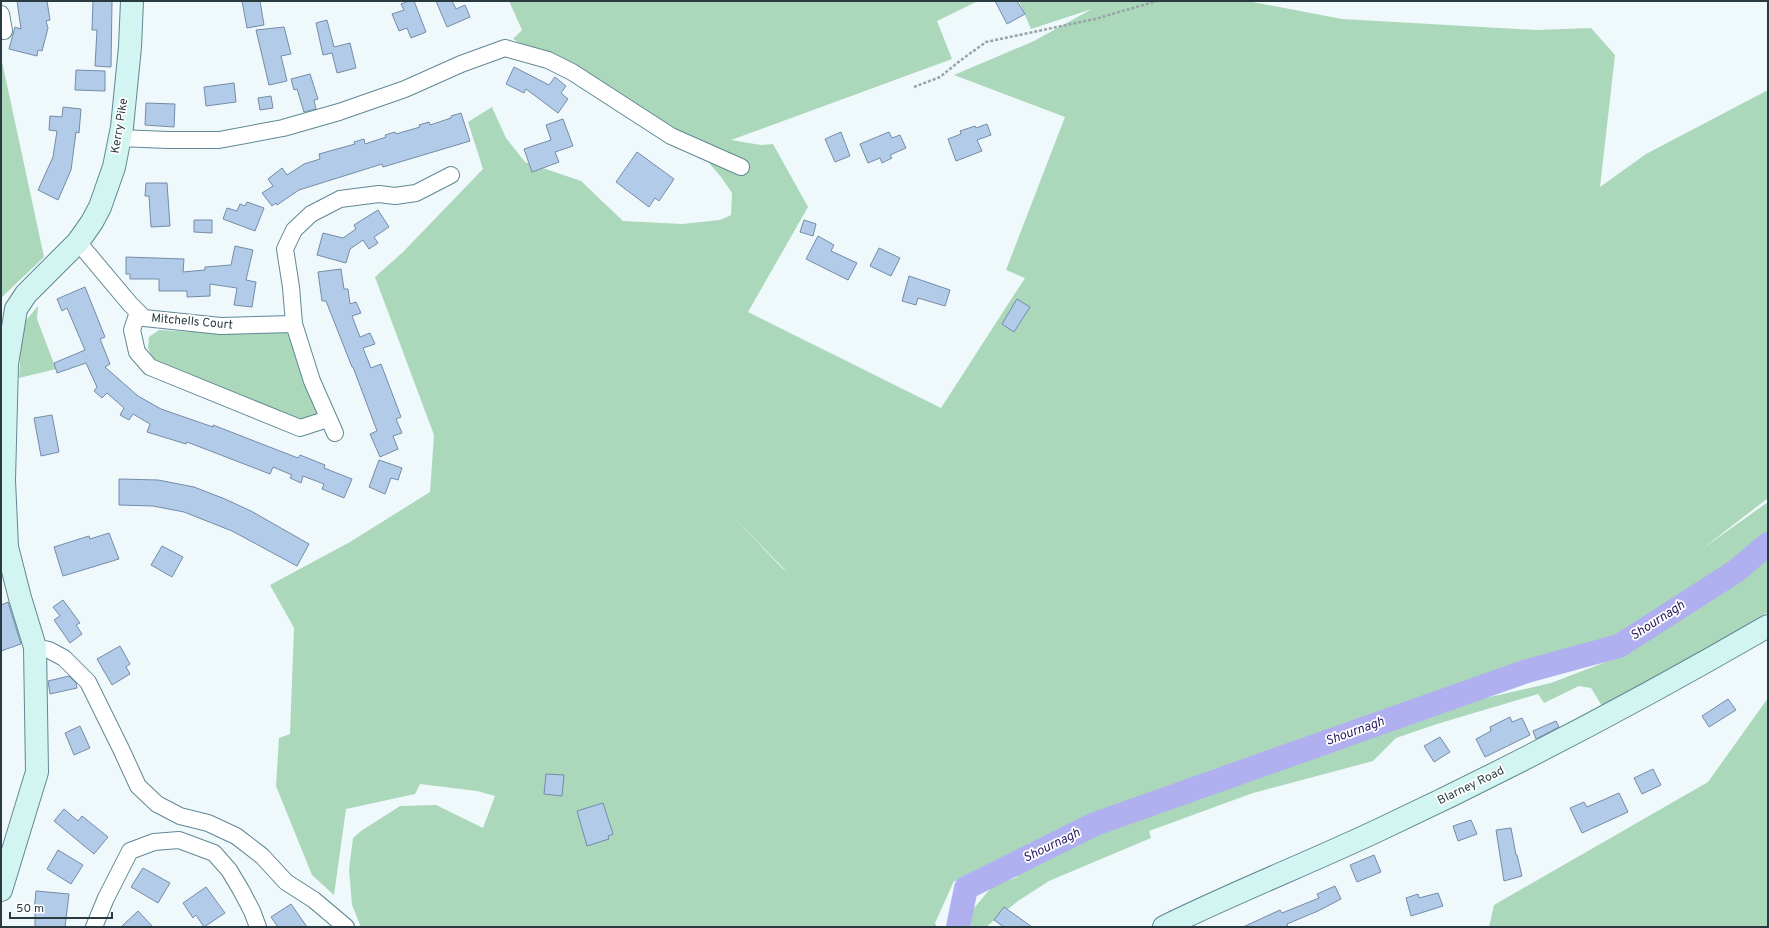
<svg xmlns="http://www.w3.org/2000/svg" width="1769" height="928" font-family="Overpass,sans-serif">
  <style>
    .green { fill: #abd8ba; fill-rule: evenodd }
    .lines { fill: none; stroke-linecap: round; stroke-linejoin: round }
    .river { stroke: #b0b0f1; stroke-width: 24 }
    .building { fill: #b1cbe8; stroke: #758ca8 }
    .street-casing { stroke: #5f8895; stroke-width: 18 }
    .secondary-casing { stroke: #5f8895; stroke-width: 24 }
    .path { stroke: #97a4a8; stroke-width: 2.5; stroke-dasharray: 3 2; stroke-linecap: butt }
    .street { stroke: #fff; stroke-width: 16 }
    .secondary { stroke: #d3f5f2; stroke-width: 22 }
    .labels { text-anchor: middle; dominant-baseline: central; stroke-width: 3.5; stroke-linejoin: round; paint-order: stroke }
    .street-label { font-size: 12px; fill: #293b40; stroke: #fff }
    .water-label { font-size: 13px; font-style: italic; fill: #271963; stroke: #fff }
  </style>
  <rect width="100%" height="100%" fill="#eff8fb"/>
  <g class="green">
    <path d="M 509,1 L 978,1 L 937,21 L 952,59 L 731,140 L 761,145 L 773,144 L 808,207 L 748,312 L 941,408 L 1025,278 L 1006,270 L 1065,117 L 954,75 L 1034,41 L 1092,9 L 1031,29 L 1019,1 L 1247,1 L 1342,19 L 1537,30 L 1591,28 L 1615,55 L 1600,187 L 1646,154 L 1768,90 L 1768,498 L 1702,549 L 1768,502 L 1768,533 L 1699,586 L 1620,636 L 1576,651 L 1437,695 L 1420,713 L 1551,683 L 1611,660 L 1733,579 L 1768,550 L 1768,612 L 1604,709 L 1591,688 L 1579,686 L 1544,703 L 1538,694 L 1437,724 L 1396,738 L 1373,761 L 1253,793 L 1149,831 L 1151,838 L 1049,881 L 1018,901 L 986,927 L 967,927 L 971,912 L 994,884 L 1019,877 L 954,881 L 935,923 L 937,927 L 361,927 L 352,905 L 349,869 L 353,838 L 361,831 L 400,806 L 436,805 L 483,828 L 495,796 L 477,791 L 420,784 L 415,794 L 346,809 L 334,895 L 312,875 L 276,786 L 279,738 L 290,734 L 294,628 L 270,585 L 350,542 L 430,492 L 434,435 L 375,277 L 403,252 L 483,169 L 468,122 L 492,107 L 506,138 L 525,162 L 581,181 L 623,221 L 682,224 L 720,220 L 731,215 L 732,193 L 721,177 L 689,140 L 631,104 L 571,62 L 537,48 L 525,46 L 513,39 L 522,30 ZM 728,511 L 788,573 L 781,567 Z"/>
    <path d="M 1,57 L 44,257 L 1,298 Z"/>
    <path d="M 38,306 L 37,319 L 56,369 L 19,378 L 22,330 L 23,324 Z"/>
    <path d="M 159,330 L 230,334 L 268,331 L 287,333 L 296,343 L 320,414 L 308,423 L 253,400 L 195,380 L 154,361 L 148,348 L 149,337 Z"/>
    <path d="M 1768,698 L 1768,927 L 1489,927 L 1494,905 L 1708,782 Z"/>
  </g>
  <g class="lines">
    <path class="river" d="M 958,927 L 966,888 L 1095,824 L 1527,671 L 1619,646 L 1736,571 L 1768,544"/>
  </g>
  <g class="building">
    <path d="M 17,1 L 47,1 L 50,20 L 46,21 L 48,28 L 42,51 L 38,50 L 37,56 L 9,49 L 15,27 L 21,29 Z"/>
    <path d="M 93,1 L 112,1 L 111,67 L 95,66 L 97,30 L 92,30 Z"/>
    <path d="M 242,1 L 260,1 L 264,25 L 247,28 Z"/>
    <path d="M 409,1 L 414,1 L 426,32 L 411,38 L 407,28 L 399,31 L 392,14 L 404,10 L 401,4 Z"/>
    <path d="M 436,1 L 452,1 L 456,9 L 465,5 L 470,17 L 447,27 Z"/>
    <path d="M 995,1 L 1017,1 L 1025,14 L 1007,24 Z"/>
    <path d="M 327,20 L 334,47 L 350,43 L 356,68 L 337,73 L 332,53 L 323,55 L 316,23 Z"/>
    <path d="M 284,27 L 291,54 L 281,56 L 287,81 L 269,85 L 256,30 Z"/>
    <path d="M 514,67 L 549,85 L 555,77 L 566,86 L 561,93 L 568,99 L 558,113 L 526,89 L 524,93 L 506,84 Z"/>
    <path d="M 76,70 L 105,71 L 105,91 L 75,90 Z"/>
    <path d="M 310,74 L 318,99 L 314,100 L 316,109 L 304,112 L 297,89 L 294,90 L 291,79 Z"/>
    <path d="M 234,83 L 236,102 L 206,106 L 204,87 Z"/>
    <path d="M 271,96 L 273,108 L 260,110 L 258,98 Z"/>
    <path d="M 146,103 L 175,104 L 174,127 L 145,125 Z"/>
    <path d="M 63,107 L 81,109 L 79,133 L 76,132 L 71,170 L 58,200 L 38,190 L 53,157 L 57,131 L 49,130 L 50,116 L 62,117 Z"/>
    <path d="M 461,113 L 470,141 L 383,167 L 382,164 L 299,190 L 277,205 L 276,203 L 272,206 L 262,193 L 273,186 L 268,179 L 282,168 L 287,175 L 304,164 L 320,159 L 319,154 L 355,144 L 354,142 L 364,139 L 365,144 L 386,137 L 385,135 L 395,132 L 396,134 L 420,127 L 419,125 L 429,122 L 430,125 L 451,118 L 451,116 Z"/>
    <path d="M 563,119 L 573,146 L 555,152 L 559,162 L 532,172 L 524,149 L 551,140 L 546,125 Z"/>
    <path d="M 987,124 L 991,135 L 977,140 L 982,151 L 956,161 L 948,139 L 961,134 L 960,131 L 975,126 L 976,128 Z"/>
    <path d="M 841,132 L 850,156 L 835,162 L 825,139 Z"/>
    <path d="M 889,132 L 892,138 L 900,135 L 906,148 L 890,155 L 892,158 L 882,163 L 880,158 L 868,163 L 860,144 Z"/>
    <path d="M 637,152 L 674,179 L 659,201 L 655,198 L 649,207 L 616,182 Z"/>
    <path d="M 146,183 L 167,183 L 170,226 L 151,227 L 149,196 L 145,196 Z"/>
    <path d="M 247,202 L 264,208 L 255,231 L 223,219 L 227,208 L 237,211 L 240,204 L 245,206 Z"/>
    <path d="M 378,210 L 389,227 L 374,237 L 378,243 L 369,249 L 363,240 L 350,249 L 346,263 L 317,255 L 323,233 L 343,238 L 356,229 L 354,225 Z"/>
    <path d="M 194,220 L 212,220 L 212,233 L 194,232 Z"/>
    <path d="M 804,220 L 816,224 L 813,236 L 800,232 Z"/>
    <path d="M 818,236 L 834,245 L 831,251 L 857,263 L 848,280 L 806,259 Z"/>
    <path d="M 235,246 L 253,250 L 246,280 L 256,282 L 252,307 L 234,305 L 237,288 L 210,284 L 210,296 L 187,297 L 187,291 L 159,291 L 159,279 L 130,279 L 130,274 L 126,274 L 126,257 L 184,259 L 183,272 L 205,270 L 205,267 L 231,265 Z"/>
    <path d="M 879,248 L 900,258 L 891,276 L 870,266 Z"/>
    <path d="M 341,269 L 344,289 L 348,289 L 350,304 L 356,302 L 361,313 L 352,316 L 360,337 L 370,333 L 375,344 L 363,348 L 371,368 L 381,364 L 401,417 L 396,419 L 402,433 L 393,436 L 398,449 L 380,457 L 370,434 L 377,431 L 353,367 L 352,367 L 326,301 L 322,301 L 318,272 Z"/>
    <path d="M 909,276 L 950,290 L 945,306 L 918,298 L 916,305 L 902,301 Z"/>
    <path d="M 85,287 L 105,337 L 100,339 L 110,364 L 105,367 L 138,396 L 161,409 L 213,427 L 213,425 L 298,458 L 300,455 L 325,465 L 324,468 L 352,479 L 344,498 L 322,489 L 324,484 L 303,476 L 301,483 L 290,478 L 292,475 L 273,467 L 270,474 L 187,442 L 186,444 L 147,432 L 150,424 L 133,414 L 129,420 L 120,415 L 124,408 L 107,393 L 102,398 L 94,391 L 97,387 L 86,363 L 57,373 L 54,363 L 85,350 L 67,308 L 62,311 L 57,299 Z"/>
    <path d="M 1017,299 L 1030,307 L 1014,332 L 1002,324 Z"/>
    <path d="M 52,415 L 59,452 L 41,456 L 34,418 Z"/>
    <path d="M 379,460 L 402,468 L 398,480 L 391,478 L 385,494 L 369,487 Z"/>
    <path d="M 119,479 L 158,480 L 194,487 L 225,499 L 251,511 L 309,544 L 297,566 L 232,531 L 184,512 L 153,506 L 119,505 Z"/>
    <path d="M 109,533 L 119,559 L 63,576 L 54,547 L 89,536 L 90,539 Z"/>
    <path d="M 162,546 L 183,557 L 172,577 L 151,565 Z"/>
    <path d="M 63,600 L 80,623 L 76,625 L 82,634 L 70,643 L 54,620 L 60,616 L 53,607 Z"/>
    <path d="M 8,602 L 21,644 L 1,651 L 1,605 Z"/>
    <path d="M 120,646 L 130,664 L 126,667 L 130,674 L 112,685 L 97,659 Z"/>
    <path d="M 69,676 L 76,683 L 77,688 L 50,694 L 48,681 Z"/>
    <path d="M 1728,699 L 1736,710 L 1709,727 L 1702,716 Z"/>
    <path d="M 1510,717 L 1512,722 L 1522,718 L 1530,735 L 1485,757 L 1476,739 L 1491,731 L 1490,727 Z"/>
    <path d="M 1556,721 L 1559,727 L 1536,739 L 1533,731 Z"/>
    <path d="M 80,726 L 90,748 L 74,755 L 65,733 Z"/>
    <path d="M 1440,737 L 1450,752 L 1434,762 L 1424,746 Z"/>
    <path d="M 1653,769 L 1661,785 L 1642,794 L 1634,778 Z"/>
    <path d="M 546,774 L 564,775 L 562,796 L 544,794 Z"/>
    <path d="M 1619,793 L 1628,812 L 1582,833 L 1570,808 L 1584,802 L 1587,807 Z"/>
    <path d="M 603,803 L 613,834 L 608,836 L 609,839 L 587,846 L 577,811 Z"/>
    <path d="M 64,809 L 78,821 L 82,816 L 108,837 L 94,854 L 54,821 Z"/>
    <path d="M 1471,820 L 1477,834 L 1458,841 L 1453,826 Z"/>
    <path d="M 1511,828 L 1516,855 L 1517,855 L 1522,876 L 1504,881 L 1496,830 Z"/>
    <path d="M 58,850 L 83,865 L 71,884 L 47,869 Z"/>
    <path d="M 1374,855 L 1381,872 L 1357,882 L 1350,865 Z"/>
    <path d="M 143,868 L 170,883 L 158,903 L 131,887 Z"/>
    <path d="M 1335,886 L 1341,899 L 1318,911 L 1287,924 L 1288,927 L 1243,927 L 1280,910 L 1282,913 L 1319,898 L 1317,894 Z"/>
    <path d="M 206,887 L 225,913 L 204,927 L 196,915 L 193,918 L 183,903 Z"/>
    <path d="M 36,891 L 69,894 L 65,927 L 35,927 L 35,911 L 34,911 Z"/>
    <path d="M 1438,893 L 1443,906 L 1411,916 L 1406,898 L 1418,894 L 1419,898 Z"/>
    <path d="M 291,904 L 307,927 L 278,927 L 271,917 Z"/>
    <path d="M 1004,907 L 1032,927 L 1004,927 L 994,920 Z"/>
    <path d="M 138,911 L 153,927 L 121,927 Z"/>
  </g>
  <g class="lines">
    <defs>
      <g id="street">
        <path d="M 1,14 L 4,31"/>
        <path d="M 119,138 L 168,140 L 219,140 L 283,128 L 339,112 L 405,89 L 461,64 L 505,48 L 548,60 L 572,72 L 671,136 L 741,167"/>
        <path d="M 78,242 L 130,304 L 144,318 L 221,326 L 294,324 L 291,287 L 285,249 L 294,230 L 311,214 L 340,199 L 379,194 L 395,196 L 416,193 L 451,175"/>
        <path d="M 138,312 L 132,330 L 137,352 L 150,367 L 300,428 L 328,419"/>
        <path d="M 294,324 L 312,381 L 335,433"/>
        <path d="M 35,647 L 49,650 L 64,658 L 88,682 L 121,749 L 138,786 L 157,804 L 180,816 L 208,823 L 236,836 L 262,856 L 286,882 L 314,900 L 346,927"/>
        <path d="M 94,927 L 106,898 L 130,851 L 154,842 L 179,840 L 214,853 L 229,870 L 241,890 L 252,911 L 258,927"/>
      </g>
      <g id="secondary">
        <path d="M 1,890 L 37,772 L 35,647 L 20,598 L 7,547 L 4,480 L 7,364 L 16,309 L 26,294 L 78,242 L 92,222 L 100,207 L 114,167 L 122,127 L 130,47 L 132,1"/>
        <path d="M 1164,927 C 1235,892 1309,863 1381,829 C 1513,767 1642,699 1768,626"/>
      </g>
    </defs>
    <use href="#street" class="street-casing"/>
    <use href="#secondary" class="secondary-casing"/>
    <path class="path" d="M 914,87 L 940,77 L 961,60 L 986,42 L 1095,19 L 1157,1"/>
    <use href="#street" class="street"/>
    <use href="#secondary" class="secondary"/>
  </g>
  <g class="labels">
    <g class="street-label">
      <text transform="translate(120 126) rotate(-81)">Kerry Pike</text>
      <text transform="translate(192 322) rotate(5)">Mitchells Court</text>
      <text transform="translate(1471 786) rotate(-26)">Blarney Road</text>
    </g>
    <g class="water-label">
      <text transform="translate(1658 621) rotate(-33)">Shournagh</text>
      <text transform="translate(1355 732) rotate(-20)">Shournagh</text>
      <text transform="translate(1052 846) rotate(-26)">Shournagh</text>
    </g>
  </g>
  <rect width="1769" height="928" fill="none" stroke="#293b40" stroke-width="4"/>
  <path d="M10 912v6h102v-6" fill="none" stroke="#293b40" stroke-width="2"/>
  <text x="16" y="912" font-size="12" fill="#293b40" stroke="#ffffff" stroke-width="3" paint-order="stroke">50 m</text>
</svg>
